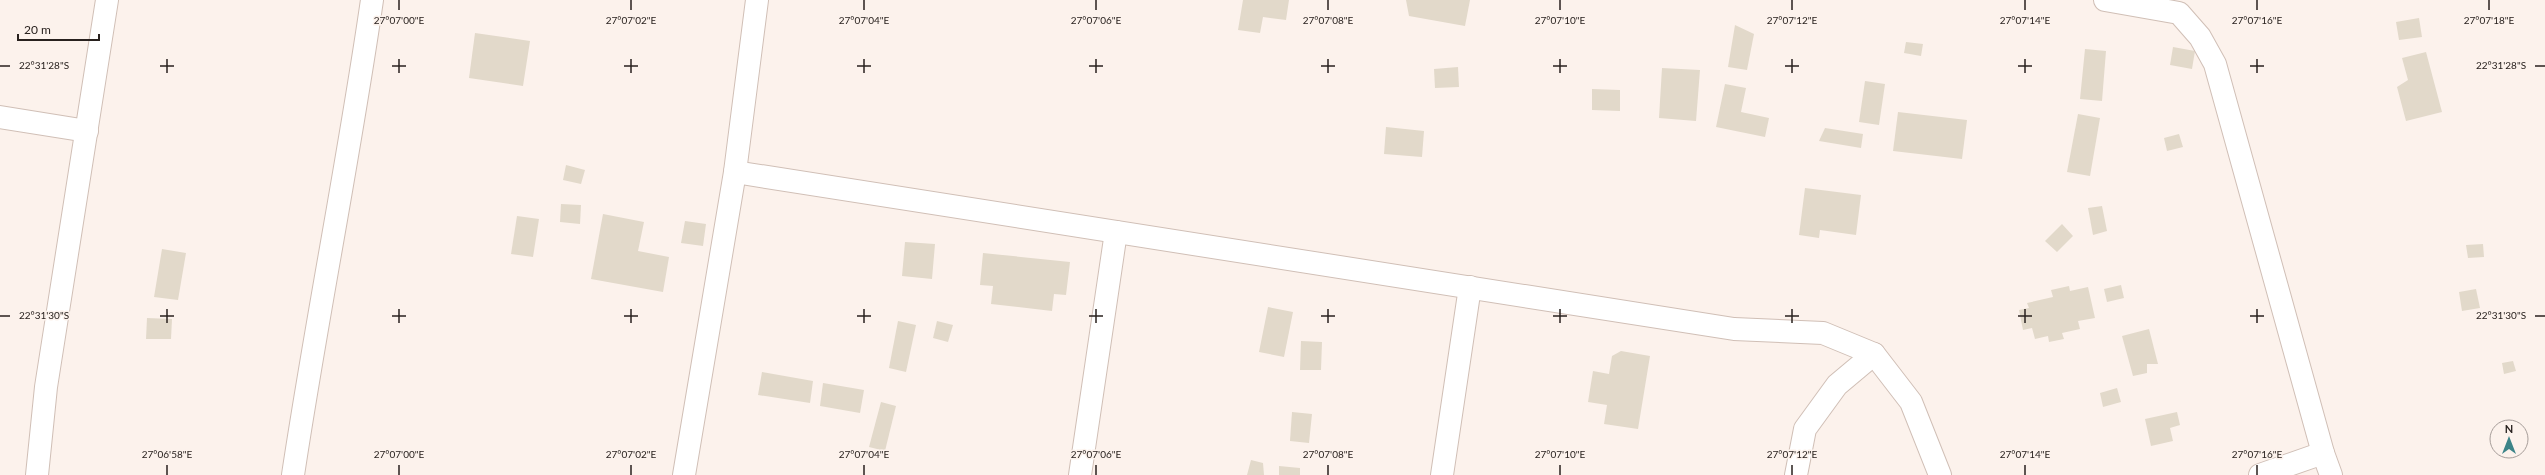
<svg xmlns="http://www.w3.org/2000/svg" width="2545" height="475" font-family="Lato,sans-serif">
  <style>
    .building { fill: #e2d9ca }
    .lines { fill: none; stroke-linecap: round; stroke-linejoin: round }
    .minor-casing { stroke: #d0bfb6; stroke-width: 24 }
    .minor { stroke: #fff; stroke-width: 22 }
    .ticks { fill: none; stroke: #28211e; stroke-width: 1.5 }
    .ticks-label { font-size: 10px; text-anchor: middle; fill: #28211e; stroke: #fcf2ec; stroke-width: 3; stroke-linejoin: round; paint-order: stroke }
  </style>
  <rect width="100%" height="100%" fill="#fcf2ec"/>
  <g class="building">
    <path d="M 1243,0 L 1289,0 L 1286,20 L 1263,17 L 1260,33 L 1238,30 Z"/>
    <path d="M 1406,0 L 1470,0 L 1465,26 L 1409,16 Z"/>
    <path d="M 2419,18 L 2422,37 L 2399,40 L 2396,22 Z"/>
    <path d="M 1735,25 L 1754,34 L 1747,70 L 1728,67 Z"/>
    <path d="M 475,33 L 530,41 L 523,86 L 469,78 Z"/>
    <path d="M 1906,42 L 1923,44 L 1921,56 L 1904,53 Z"/>
    <path d="M 2173,47 L 2195,51 L 2192,69 L 2170,65 Z"/>
    <path d="M 2085,49 L 2106,51 L 2102,101 L 2080,99 Z"/>
    <path d="M 2426,52 L 2442,112 L 2406,121 L 2397,87 L 2408,80 L 2402,58 Z"/>
    <path d="M 1458,67 L 1459,87 L 1435,88 L 1434,69 Z"/>
    <path d="M 1662,68 L 1700,70 L 1696,121 L 1659,118 Z"/>
    <path d="M 1865,81 L 1885,84 L 1879,125 L 1859,122 Z"/>
    <path d="M 1725,84 L 1746,88 L 1741,112 L 1769,118 L 1765,137 L 1716,127 Z"/>
    <path d="M 1592,89 L 1620,90 L 1620,111 L 1592,110 Z"/>
    <path d="M 1898,112 L 1967,120 L 1962,159 L 1893,151 Z"/>
    <path d="M 2078,114 L 2100,118 L 2090,176 L 2067,172 Z"/>
    <path d="M 1386,127 L 1424,131 L 1422,157 L 1384,154 Z"/>
    <path d="M 1825,128 L 1863,134 L 1861,148 L 1819,141 Z"/>
    <path d="M 2179,134 L 2183,147 L 2167,151 L 2164,138 Z"/>
    <path d="M 566,165 L 585,170 L 581,184 L 563,180 Z"/>
    <path d="M 1805,188 L 1861,195 L 1856,235 L 1820,230 L 1819,238 L 1799,235 Z"/>
    <path d="M 561,204 L 581,205 L 580,224 L 560,222 Z"/>
    <path d="M 2102,206 L 2107,231 L 2093,235 L 2088,208 Z"/>
    <path d="M 603,214 L 644,222 L 638,251 L 669,257 L 663,292 L 591,279 Z"/>
    <path d="M 517,216 L 539,219 L 533,257 L 511,254 Z"/>
    <path d="M 685,221 L 706,224 L 703,246 L 681,243 Z"/>
    <path d="M 2062,224 L 2073,236 L 2057,252 L 2045,241 Z"/>
    <path d="M 905,242 L 935,244 L 932,279 L 902,276 Z"/>
    <path d="M 2483,244 L 2484,257 L 2468,258 L 2466,245 Z"/>
    <path d="M 162,249 L 186,253 L 178,300 L 154,297 Z"/>
    <path d="M 983,253 L 1070,262 L 1066,295 L 1054,294 L 1052,311 L 991,304 L 993,286 L 980,285 Z"/>
    <path d="M 2121,285 L 2124,298 L 2107,302 L 2104,289 Z"/>
    <path d="M 2069,286 L 2070,291 L 2088,287 L 2095,318 L 2078,321 L 2080,329 L 2062,333 L 2064,339 L 2049,342 L 2048,336 L 2035,339 L 2032,328 L 2023,330 L 2019,310 L 2029,308 L 2027,303 L 2053,297 L 2051,290 Z"/>
    <path d="M 2476,289 L 2480,308 L 2462,311 L 2459,292 Z"/>
    <path d="M 1268,307 L 1293,312 L 1284,357 L 1259,352 Z"/>
    <path d="M 147,318 L 172,319 L 171,339 L 146,339 Z"/>
    <path d="M 898,321 L 916,325 L 906,372 L 889,368 Z"/>
    <path d="M 937,321 L 953,325 L 948,342 L 933,338 Z"/>
    <path d="M 2149,329 L 2158,364 L 2147,364 L 2147,373 L 2133,376 L 2122,336 Z"/>
    <path d="M 1301,341 L 1322,342 L 1321,370 L 1300,370 Z"/>
    <path d="M 1621,351 L 1650,356 L 1638,429 L 1604,424 L 1607,405 L 1588,402 L 1593,371 L 1609,374 L 1612,356 Z"/>
    <path d="M 2513,361 L 2516,371 L 2504,374 L 2502,363 Z"/>
    <path d="M 762,372 L 813,381 L 810,403 L 758,395 Z"/>
    <path d="M 823,383 L 864,390 L 860,413 L 820,406 Z"/>
    <path d="M 2117,388 L 2121,402 L 2103,407 L 2100,393 Z"/>
    <path d="M 881,402 L 896,406 L 885,451 L 869,447 Z"/>
    <path d="M 1292,412 L 1312,414 L 1309,443 L 1290,441 Z"/>
    <path d="M 2177,412 L 2180,425 L 2170,428 L 2173,441 L 2151,446 L 2145,419 Z"/>
    <path d="M 1251,460 L 1263,463 L 1264,475 L 1247,475 Z"/>
    <path d="M 1279,466 L 1300,468 L 1300,475 L 1279,475 Z"/>
  </g>
  <g class="lines">
    <defs>
      <g id="minor">
        <path d="M 2105,0 L 2179,13 L 2200,37 L 2215,64 L 2323,453 L 2331,475"/>
        <path d="M 0,117 L 87,131"/>
        <path d="M 735,172 L 1734,329 L 1823,333 L 1874,354 L 1911,402 L 1940,475"/>
        <path d="M 37,475 L 46,387 L 107,0"/>
        <path d="M 293,475 C 317,316 349,159 372,0"/>
        <path d="M 684,475 L 735,172 L 757,0"/>
        <path d="M 1080,475 L 1116,232"/>
        <path d="M 1442,475 L 1470,287"/>
        <path d="M 1796,475 L 1805,429 L 1837,385 L 1874,354"/>
        <path d="M 2260,475 L 2323,453"/>
      </g>
    </defs>
    <use href="#minor" class="minor-casing"/>
    <use href="#minor" class="minor"/>
  </g>
  <path class="ticks" d="M 399,0 L 399,10M 631,0 L 631,10M 864,0 L 864,10M 1096,0 L 1096,10M 1328,0 L 1328,10M 1560,0 L 1560,10M 1792,0 L 1792,10M 2025,0 L 2025,10M 2257,0 L 2257,10M 2489,0 L 2489,10M 167,59 L 167,73M 399,59 L 399,73M 631,59 L 631,73M 864,59 L 864,73M 1096,59 L 1096,73M 1328,59 L 1328,73M 1560,59 L 1560,73M 1792,59 L 1792,73M 2025,59 L 2025,73M 2257,59 L 2257,73M 0,66 L 10,66M 160,66 L 174,66M 392,66 L 406,66M 624,66 L 638,66M 857,66 L 871,66M 1089,66 L 1103,66M 1321,66 L 1335,66M 1553,66 L 1567,66M 1785,66 L 1799,66M 2018,66 L 2032,66M 2250,66 L 2264,66M 2535,66 L 2545,66M 167,309 L 167,323M 399,309 L 399,323M 631,309 L 631,323M 864,309 L 864,323M 1096,309 L 1096,323M 1328,309 L 1328,323M 1560,309 L 1560,323M 1792,309 L 1792,323M 2025,309 L 2025,323M 2257,309 L 2257,323M 0,316 L 10,316M 160,316 L 174,316M 392,316 L 406,316M 624,316 L 638,316M 857,316 L 871,316M 1089,316 L 1103,316M 1321,316 L 1335,316M 1553,316 L 1567,316M 1785,316 L 1799,316M 2018,316 L 2032,316M 2250,316 L 2264,316M 2535,316 L 2545,316M 167,465 L 167,475M 399,465 L 399,475M 631,465 L 631,475M 864,465 L 864,475M 1096,465 L 1096,475M 1328,465 L 1328,475M 1560,465 L 1560,475M 1792,465 L 1792,475M 2025,465 L 2025,475M 2257,465 L 2257,475"/>
  <g class="ticks-label">
    <text x="399" y="24">27°07'00"E</text>
    <text x="631" y="24">27°07'02"E</text>
    <text x="864" y="24">27°07'04"E</text>
    <text x="1096" y="24">27°07'06"E</text>
    <text x="1328" y="24">27°07'08"E</text>
    <text x="1560" y="24">27°07'10"E</text>
    <text x="1792" y="24">27°07'12"E</text>
    <text x="2025" y="24">27°07'14"E</text>
    <text x="2257" y="24">27°07'16"E</text>
    <text x="2489" y="24">27°07'18"E</text>
    <text x="44" y="69">22°31'28"S</text>
    <text x="2501" y="69">22°31'28"S</text>
    <text x="44" y="319">22°31'30"S</text>
    <text x="2501" y="319">22°31'30"S</text>
    <text x="167" y="458">27°06'58"E</text>
    <text x="399" y="458">27°07'00"E</text>
    <text x="631" y="458">27°07'02"E</text>
    <text x="864" y="458">27°07'04"E</text>
    <text x="1096" y="458">27°07'06"E</text>
    <text x="1328" y="458">27°07'08"E</text>
    <text x="1560" y="458">27°07'10"E</text>
    <text x="1792" y="458">27°07'12"E</text>
    <text x="2025" y="458">27°07'14"E</text>
    <text x="2257" y="458">27°07'16"E</text>
  </g>
  <g transform="translate(2509 439)"><circle r="19" fill="#fcf2ec" stroke="#a79e9a"/>
  <path d="M0-3L7 15L0 10L-7 15Z" fill="#3c8488"/>
  <text y="-6" font-size="11" font-weight="bold" text-anchor="middle" fill="#28211e">N</text>
  </g>
  <path d="M18 34v6h81v-6" fill="none" stroke="#28211e" stroke-width="2"/>
  <text x="24" y="34" font-size="12" fill="#28211e" stroke="#fcf2ec" stroke-width="3" paint-order="stroke">20 m</text>
</svg>
